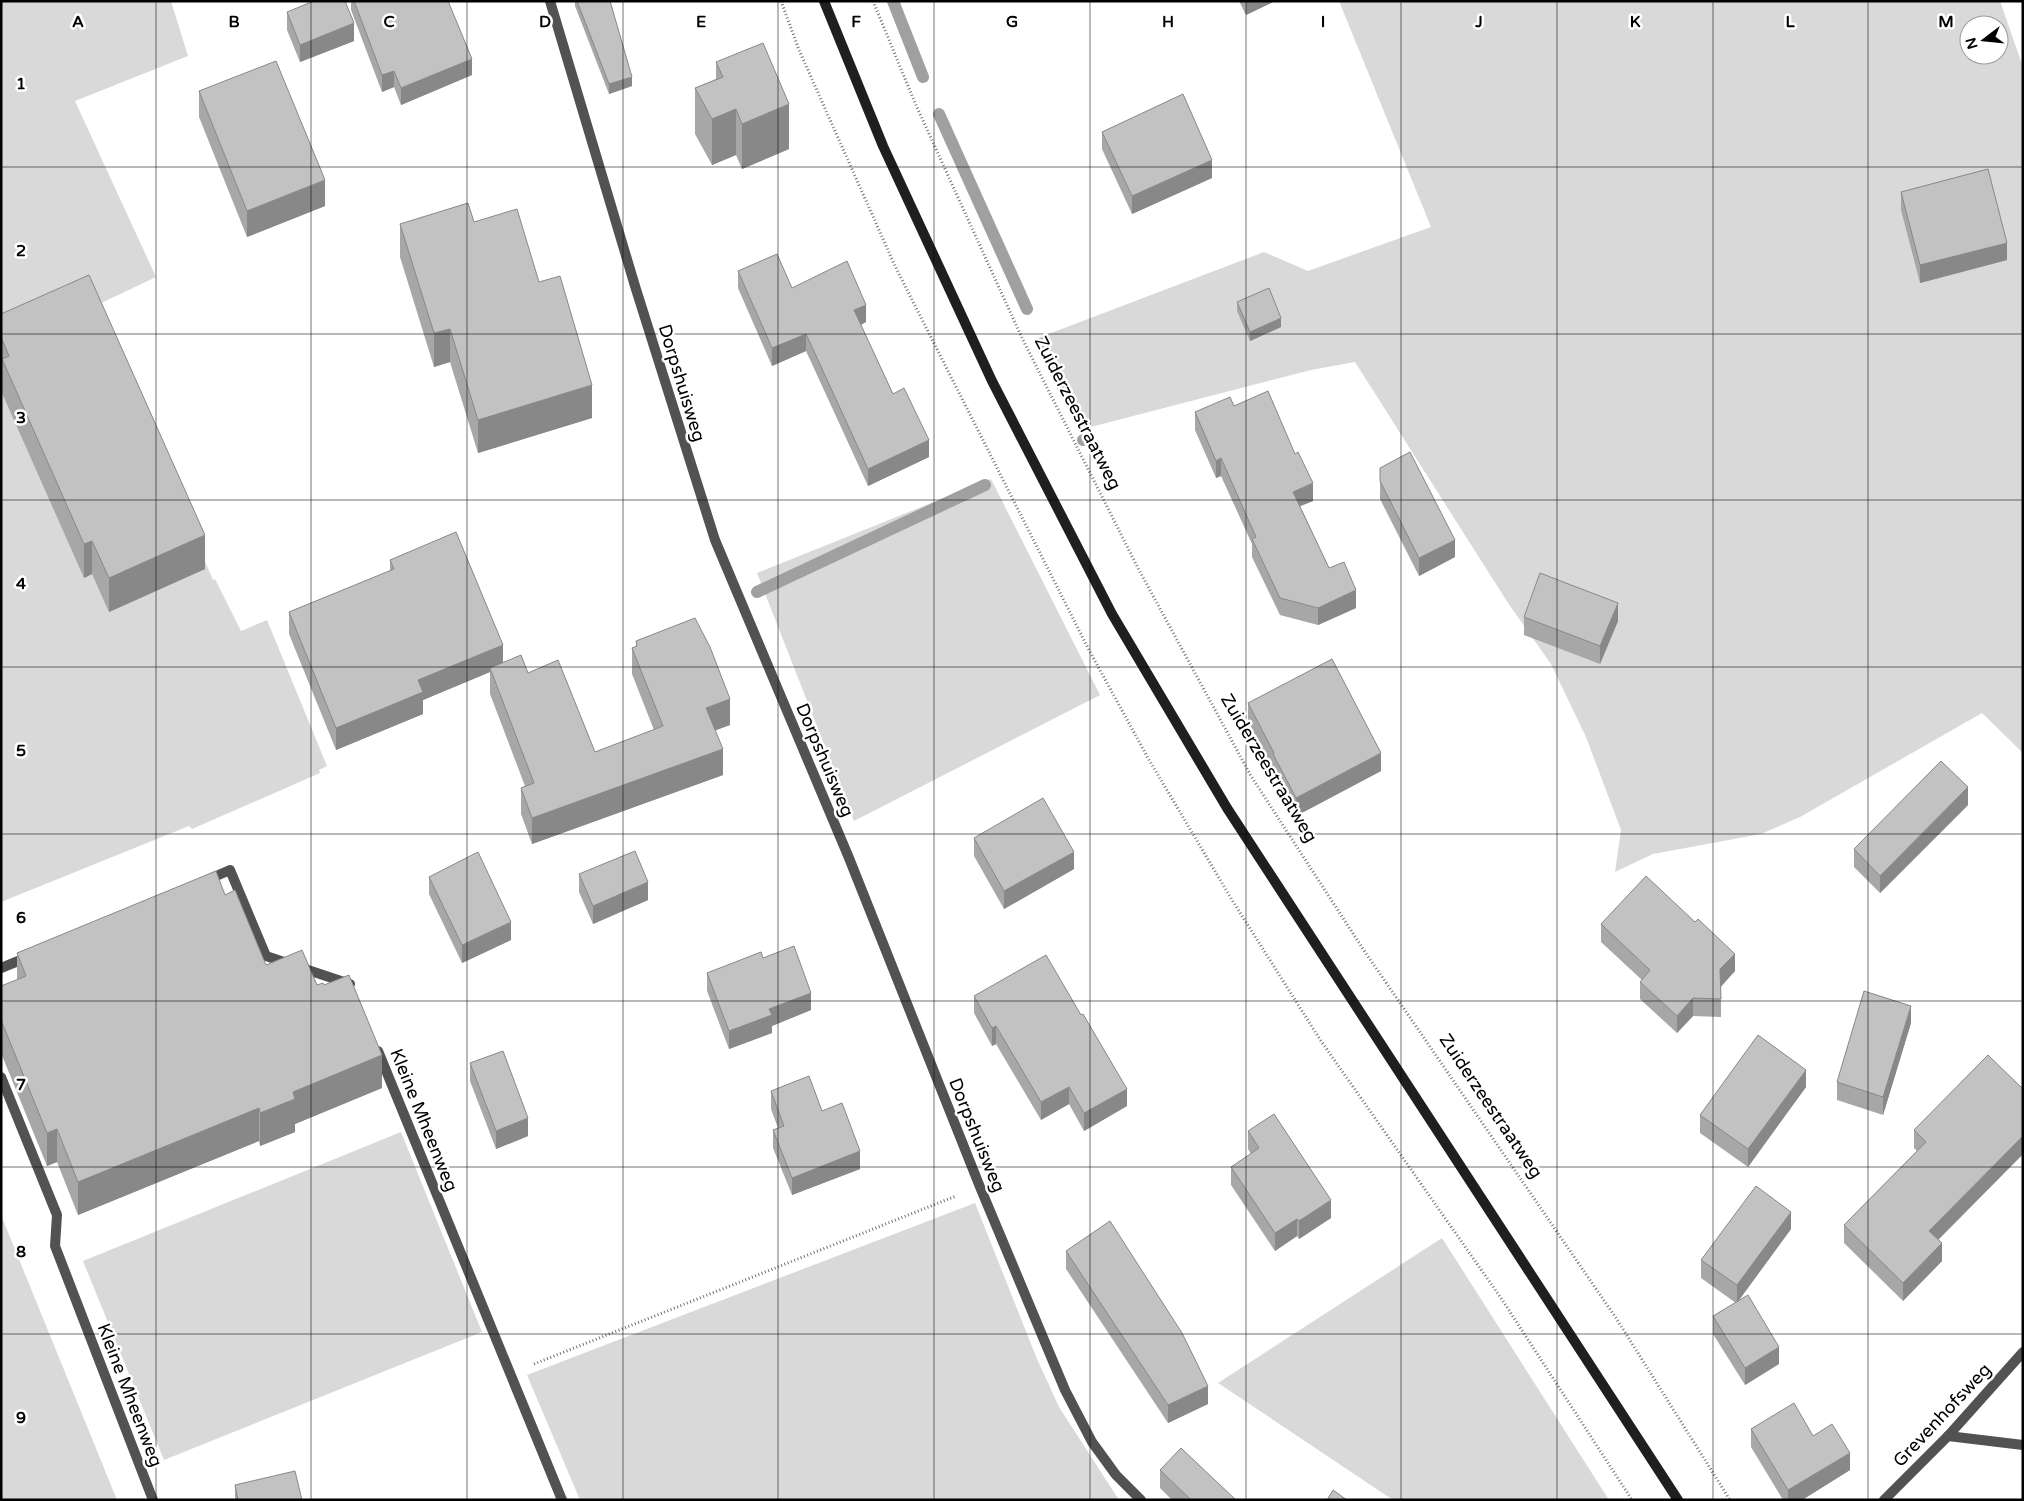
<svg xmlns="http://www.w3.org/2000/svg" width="2024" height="1501" font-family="'Varela Round',sans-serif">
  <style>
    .green { fill: #d9d9d9; fill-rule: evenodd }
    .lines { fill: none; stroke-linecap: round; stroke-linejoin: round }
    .stream { stroke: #a0a0a0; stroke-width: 12 }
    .path { stroke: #747474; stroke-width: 3; stroke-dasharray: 1 2.5; stroke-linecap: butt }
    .service { stroke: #525252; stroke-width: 10 }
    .minor { stroke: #525252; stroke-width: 10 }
    .secondary { stroke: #1f1f1f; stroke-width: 10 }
    .wall { fill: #a7a7a7 }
    .shaded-wall { fill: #888 }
    .building { fill: #c2c2c2; stroke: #888 }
    .grid { fill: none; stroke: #000; stroke-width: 1; stroke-opacity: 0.55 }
    .labels { text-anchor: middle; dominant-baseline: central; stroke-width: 5; stroke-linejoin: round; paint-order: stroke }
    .street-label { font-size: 18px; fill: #000; stroke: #fff }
    .grid-label { font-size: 16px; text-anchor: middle; font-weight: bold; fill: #000; stroke: #fff; stroke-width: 5; stroke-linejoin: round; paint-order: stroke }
  </style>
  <rect width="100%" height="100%" fill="#fff"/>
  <g class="green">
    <path d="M 1,1 L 171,1 L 188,56 L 75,101 L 156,277 L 95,306 L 213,580 L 215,579 L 241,631 L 267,620 L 327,766 L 319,770 L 320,773 L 192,829 L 189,826 L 1,902 Z"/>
    <path d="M 1339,1 L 2000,1 L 2023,67 L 2023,753 L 1982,713 L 1800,817 L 1761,834 L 1653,854 L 1615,872 L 1621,830 L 1586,737 L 1551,664 L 1508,603 L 1355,362 L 1311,370 L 1083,429 L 1038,338 L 1264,252 L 1308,271 L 1431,227 ZM 1969,25 L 1999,25 L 1999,55 L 1969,55 Z"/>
    <path d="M 991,479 L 1100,695 L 854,821 L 757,573 Z"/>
    <path d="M 401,1132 L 482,1332 L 164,1460 L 83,1261 Z"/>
    <path d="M 975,1203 L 1037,1359 L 1059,1407 L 1119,1500 L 580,1500 L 527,1375 Z"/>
    <path d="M 1,1215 L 117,1500 L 1,1500 Z"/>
    <path d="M 1442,1238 L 1609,1500 L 1393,1500 L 1218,1383 Z"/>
  </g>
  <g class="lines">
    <g class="stream">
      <path d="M 893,1 L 923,77"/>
      <path d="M 939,114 L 1027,309"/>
      <path d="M 1041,344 L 1089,437 L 1083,440"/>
      <path d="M 757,592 L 985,485"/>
    </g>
    <g class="path">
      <path d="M 781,1 L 799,50 L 895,266 L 1089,650 L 1148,758 L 1232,900 L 1321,1041 L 1501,1298 L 1632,1500"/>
      <path d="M 873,1 L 915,103 L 1022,338 L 1139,570 L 1251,776 L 1363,949 L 1616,1318 L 1730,1500"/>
      <path d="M 534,1364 L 956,1196"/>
    </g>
    <g class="service">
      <path d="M 207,880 L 230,870 L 266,956 L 350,984"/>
      <path d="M 1,968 L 28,957"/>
      <path d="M 378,1051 L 562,1500"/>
      <path d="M 1,1077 L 57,1215 L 55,1246 L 153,1500"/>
    </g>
    <g class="minor">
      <path d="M 550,1 L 635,286 L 715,540 L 849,858 L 980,1187 L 1065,1390 L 1092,1442 L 1116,1475 L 1141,1500"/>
      <path d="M 1948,1436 L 2023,1445"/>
      <path d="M 1884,1500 L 1948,1436 L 2023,1352"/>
    </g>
    <path class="secondary" d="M 824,1 L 883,146 L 992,381 L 1112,614 L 1227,808 L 1678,1500"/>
  </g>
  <g class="wall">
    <path d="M 351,1 L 448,1 L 472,75 L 401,105 L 394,87 L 382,92 L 351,10 Z"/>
    <path d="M 575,1 L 610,1 L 632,86 L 609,94 L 575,6 Z"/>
    <path d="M 1239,1 L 1275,1 L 1246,15 Z"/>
    <path d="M 287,12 L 354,41 L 300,62 L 287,30 Z"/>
    <path d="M 716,62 L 789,149 L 742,169 L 736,155 L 712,165 L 695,134 L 695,88 L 716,79 Z"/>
    <path d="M 199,91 L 325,206 L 247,237 L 199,117 Z"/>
    <path d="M 1102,132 L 1212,178 L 1132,214 L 1102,149 Z"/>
    <path d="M 1901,192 L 2007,260 L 1920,283 L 1901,210 Z"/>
    <path d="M 474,222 L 539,282 L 592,418 L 478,453 L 450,362 L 434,367 L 400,257 L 400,224 Z"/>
    <path d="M 738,271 L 792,288 L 866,322 L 861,325 L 893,394 L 929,457 L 868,486 L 806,351 L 772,366 L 738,288 Z"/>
    <path d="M 1237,302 L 1281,327 L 1250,341 L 1237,311 Z"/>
    <path d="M 1,314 L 205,569 L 109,612 L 92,574 L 84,578 L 2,393 Z"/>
    <path d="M 1234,406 L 1313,501 L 1300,506 L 1329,568 L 1356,608 L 1318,625 L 1280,615 L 1252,557 L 1252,544 L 1221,476 L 1216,478 L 1195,430 L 1195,412 Z"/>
    <path d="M 1380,468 L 1455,557 L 1419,576 L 1380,499 Z"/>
    <path d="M 390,560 L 503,662 L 528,673 L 595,752 L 654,730 L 632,674 L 632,648 L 636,647 L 636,641 L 730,725 L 715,730 L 723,775 L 532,844 L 521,814 L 521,788 L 525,786 L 490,694 L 490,672 L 423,700 L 423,714 L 336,750 L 289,634 L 289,612 L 390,571 Z"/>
    <path d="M 1524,617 L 1618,621 L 1600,664 L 1524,635 Z"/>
    <path d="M 1248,703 L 1381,771 L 1296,816 L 1273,772 L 1273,769 L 1248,721 Z"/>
    <path d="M 1968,805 L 1880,893 L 1854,867 L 1854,849 Z"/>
    <path d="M 974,838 L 1074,869 L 1004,909 L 974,856 Z"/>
    <path d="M 579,874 L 648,900 L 593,924 L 579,892 Z"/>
    <path d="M 429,877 L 511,940 L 462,963 L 429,894 Z"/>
    <path d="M 225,895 L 266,965 L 317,985 L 324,985 L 382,1088 L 295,1124 L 295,1132 L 260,1146 L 259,1141 L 78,1215 L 57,1162 L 47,1166 L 1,1053 L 1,986 L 17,980 L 17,953 Z"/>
    <path d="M 1601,924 L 1735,971 L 1721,987 L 1721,1017 L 1693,1016 L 1677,1033 L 1640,999 L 1640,982 L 1642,980 L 1601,942 Z"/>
    <path d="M 763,958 L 811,1010 L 772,1026 L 772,1033 L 729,1049 L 707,991 L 707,973 Z"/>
    <path d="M 974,996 L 1127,1106 L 1084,1131 L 1069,1104 L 1041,1120 L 996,1044 L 992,1046 L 974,1013 Z"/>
    <path d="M 1911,1023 L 1883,1115 L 1837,1100 L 1837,1082 Z"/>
    <path d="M 470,1063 L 528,1136 L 496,1149 L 470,1081 Z"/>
    <path d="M 1806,1087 L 1748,1167 L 1700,1133 L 1700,1115 Z"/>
    <path d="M 2023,1089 L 2023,1154 L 1938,1240 L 1942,1261 L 1903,1301 L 1844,1243 L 1844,1225 L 1917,1151 L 1914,1148 L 1914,1130 Z"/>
    <path d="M 771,1091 L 822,1111 L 860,1169 L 792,1195 L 773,1148 L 773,1130 L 778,1128 L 771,1109 Z"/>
    <path d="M 1248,1131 L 1331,1218 L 1299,1239 L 1297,1236 L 1275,1251 L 1231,1185 L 1231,1167 L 1251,1154 L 1248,1149 Z"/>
    <path d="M 1791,1229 L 1738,1301 L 1779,1364 L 1745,1385 L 1713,1334 L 1713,1316 L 1736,1303 L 1701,1278 L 1701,1260 Z"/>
    <path d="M 1066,1251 L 1208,1404 L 1168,1423 L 1066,1269 Z"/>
    <path d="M 1751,1429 L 1813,1436 L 1850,1470 L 1802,1500 L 1783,1500 L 1751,1447 Z"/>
    <path d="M 1160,1470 L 1236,1500 L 1172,1500 L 1160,1488 Z"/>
    <path d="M 235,1485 L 302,1500 L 235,1500 Z"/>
  </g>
  <g class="shaded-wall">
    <path d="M 1246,1 L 1275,1 L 1246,15 Z"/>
    <path d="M 354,23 L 354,41 L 300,62 L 300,45 Z"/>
    <path d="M 472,59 L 472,75 L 401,105 L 401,88 Z"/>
    <path d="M 394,71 L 394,87 L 382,92 L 382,75 Z"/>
    <path d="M 632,77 L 632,86 L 609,94 L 609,84 Z"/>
    <path d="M 789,104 L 789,149 L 742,169 L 742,124 Z"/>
    <path d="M 736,109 L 736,155 L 712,165 L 712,119 Z"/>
    <path d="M 1212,160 L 1212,178 L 1132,214 L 1132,196 Z"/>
    <path d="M 325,180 L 325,206 L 247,237 L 247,211 Z"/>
    <path d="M 2007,243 L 2007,260 L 1920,283 L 1920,265 Z"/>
    <path d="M 866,305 L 866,322 L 854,328 L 854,310 Z"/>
    <path d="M 1281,318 L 1281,327 L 1250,341 L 1250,332 Z"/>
    <path d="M 450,329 L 450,362 L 434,367 L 434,333 Z"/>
    <path d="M 806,334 L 806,351 L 772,366 L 772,348 Z"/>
    <path d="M 592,385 L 592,418 L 478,453 L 478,420 Z"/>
    <path d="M 929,440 L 929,457 L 868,486 L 868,469 Z"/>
    <path d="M 1221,458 L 1221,476 L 1216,478 L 1216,461 Z"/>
    <path d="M 1313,483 L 1313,501 L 1293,509 L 1293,492 Z"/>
    <path d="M 205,535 L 205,569 L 109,612 L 109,578 Z"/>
    <path d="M 1455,540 L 1455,557 L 1419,576 L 1419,558 Z"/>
    <path d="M 92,541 L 92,574 L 84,578 L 84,544 Z"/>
    <path d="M 1356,590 L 1356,608 L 1318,625 L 1318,608 Z"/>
    <path d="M 1618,603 L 1618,621 L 1600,664 L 1600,646 Z"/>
    <path d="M 503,645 L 503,667 L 490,668 L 490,672 L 423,700 L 423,714 L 336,750 L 336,728 L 418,680 Z"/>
    <path d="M 730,699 L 730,725 L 706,734 L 706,708 Z"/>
    <path d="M 723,749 L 723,775 L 532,844 L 532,818 Z"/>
    <path d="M 1381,753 L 1381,771 L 1296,816 L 1296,798 Z"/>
    <path d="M 1968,787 L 1968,805 L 1880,893 L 1880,876 Z"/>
    <path d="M 1074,852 L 1074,869 L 1004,909 L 1004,891 Z"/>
    <path d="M 648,882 L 648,900 L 593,924 L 593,906 Z"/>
    <path d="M 511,922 L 511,940 L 462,963 L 462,945 Z"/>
    <path d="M 1735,954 L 1735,971 L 1720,987 L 1720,969 Z"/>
    <path d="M 811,993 L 811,1010 L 772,1026 L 772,1033 L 729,1049 L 729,1031 L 769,1009 Z"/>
    <path d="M 1693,998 L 1693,1016 L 1677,1033 L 1677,1016 Z"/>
    <path d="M 1911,1006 L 1911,1023 L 1883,1115 L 1883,1097 Z"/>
    <path d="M 996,1026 L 996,1044 L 992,1046 L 992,1028 Z"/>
    <path d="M 382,1055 L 382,1088 L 295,1124 L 295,1132 L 260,1146 L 260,1113 L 293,1092 Z"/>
    <path d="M 1806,1070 L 1806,1087 L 1748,1167 L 1748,1149 Z"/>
    <path d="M 1069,1087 L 1069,1104 L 1041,1120 L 1041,1102 Z"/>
    <path d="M 1127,1089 L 1127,1106 L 1084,1131 L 1084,1113 Z"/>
    <path d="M 259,1108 L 259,1141 L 78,1215 L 78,1182 Z"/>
    <path d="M 528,1118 L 528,1136 L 496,1149 L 496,1131 Z"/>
    <path d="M 57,1129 L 57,1162 L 47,1166 L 47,1133 Z"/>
    <path d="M 2023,1136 L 2023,1154 L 1929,1249 L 1929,1231 Z"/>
    <path d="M 860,1151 L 860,1169 L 792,1195 L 792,1178 Z"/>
    <path d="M 1331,1200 L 1331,1218 L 1299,1239 L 1299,1221 Z"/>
    <path d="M 1791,1212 L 1791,1229 L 1737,1303 L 1737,1285 Z"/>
    <path d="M 1297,1219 L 1297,1236 L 1275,1251 L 1275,1233 Z"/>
    <path d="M 1942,1243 L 1942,1261 L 1903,1301 L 1903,1283 Z"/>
    <path d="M 1779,1347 L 1779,1364 L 1745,1385 L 1745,1368 Z"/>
    <path d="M 1208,1386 L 1208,1404 L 1168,1423 L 1168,1405 Z"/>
    <path d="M 1850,1453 L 1850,1470 L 1802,1500 L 1788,1500 L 1788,1490 Z"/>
  </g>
  <g class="building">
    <path d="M 314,1 L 345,1 L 354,23 L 300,45 L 287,12 Z"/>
    <path d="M 354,1 L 448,1 L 472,59 L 401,88 L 394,71 L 382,75 Z"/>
    <path d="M 577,1 L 610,1 L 632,77 L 609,84 Z"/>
    <path d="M 763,43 L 789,104 L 742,124 L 736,109 L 712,119 L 695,88 L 723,77 L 716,62 Z"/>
    <path d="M 276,61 L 325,180 L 247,211 L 199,91 Z"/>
    <path d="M 1183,94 L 1212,160 L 1132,196 L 1102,132 Z"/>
    <path d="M 1988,169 L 2007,243 L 1920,265 L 1901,192 Z"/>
    <path d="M 468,203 L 474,222 L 517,209 L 539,282 L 560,276 L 592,385 L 478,420 L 450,329 L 434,333 L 400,224 Z"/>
    <path d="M 777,254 L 792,288 L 847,261 L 866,305 L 854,310 L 893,394 L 904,388 L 929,440 L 868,469 L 806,334 L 772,348 L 738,271 Z"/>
    <path d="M 89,275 L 205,535 L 109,578 L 92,541 L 84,544 L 2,359 L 9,356 L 1,337 L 1,314 Z"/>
    <path d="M 1269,288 L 1281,318 L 1250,332 L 1237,302 Z"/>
    <path d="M 1268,391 L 1295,454 L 1298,452 L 1313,483 L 1293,492 L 1329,568 L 1344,562 L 1356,590 L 1318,608 L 1280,598 L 1252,539 L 1256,537 L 1221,458 L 1216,461 L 1195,412 L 1230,397 L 1234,406 Z"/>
    <path d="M 1410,452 L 1455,540 L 1419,558 L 1380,481 L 1380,468 Z"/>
    <path d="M 456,532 L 503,645 L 418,680 L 423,692 L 336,728 L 289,612 L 394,569 L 390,560 Z"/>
    <path d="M 1540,573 L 1618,603 L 1600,646 L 1524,617 Z"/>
    <path d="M 695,618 L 710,647 L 730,699 L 706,708 L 723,749 L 532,818 L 521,788 L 534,783 L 490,668 L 521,655 L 528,673 L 558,660 L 595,752 L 663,726 L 632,648 L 637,646 L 636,641 Z"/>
    <path d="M 1332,659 L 1381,753 L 1296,798 L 1273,754 L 1274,753 L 1248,703 Z"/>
    <path d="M 1941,761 L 1968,787 L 1880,876 L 1854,849 Z"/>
    <path d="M 1043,798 L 1074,852 L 1004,891 L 974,838 Z"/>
    <path d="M 635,851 L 648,882 L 593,906 L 579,874 Z"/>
    <path d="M 478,852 L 511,922 L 462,945 L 429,877 Z"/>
    <path d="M 216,871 L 225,895 L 235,890 L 266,965 L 302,950 L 317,985 L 323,983 L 324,985 L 349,975 L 382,1055 L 293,1092 L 295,1099 L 260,1113 L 259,1108 L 78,1182 L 57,1129 L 47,1133 L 1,1020 L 1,986 L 26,976 L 17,953 Z"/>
    <path d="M 1646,876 L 1695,922 L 1698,919 L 1735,954 L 1720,969 L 1721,999 L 1693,998 L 1677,1016 L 1640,982 L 1650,970 L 1601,924 Z"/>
    <path d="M 794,946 L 811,993 L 769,1009 L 772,1015 L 729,1031 L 707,973 L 761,952 L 763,958 Z"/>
    <path d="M 1046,955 L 1081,1015 L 1083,1014 L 1127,1089 L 1084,1113 L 1069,1087 L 1041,1102 L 996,1026 L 992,1028 L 974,996 Z"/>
    <path d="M 1864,991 L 1911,1006 L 1883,1097 L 1837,1082 Z"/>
    <path d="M 1758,1035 L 1806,1070 L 1748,1149 L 1700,1115 Z"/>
    <path d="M 503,1051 L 528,1118 L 496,1131 L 470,1063 Z"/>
    <path d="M 1988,1055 L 2023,1089 L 2023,1136 L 1929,1231 L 1942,1243 L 1903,1283 L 1844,1225 L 1926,1142 L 1914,1130 Z"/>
    <path d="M 809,1076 L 822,1111 L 842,1103 L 860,1151 L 792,1178 L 773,1130 L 784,1126 L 771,1091 Z"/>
    <path d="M 1274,1114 L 1331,1200 L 1299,1221 L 1297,1219 L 1275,1233 L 1231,1167 L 1259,1148 L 1248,1131 Z"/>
    <path d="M 1756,1186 L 1791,1212 L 1737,1285 L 1701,1260 Z"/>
    <path d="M 1110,1221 L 1182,1333 L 1208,1386 L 1168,1405 L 1066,1251 Z"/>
    <path d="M 1748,1295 L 1779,1347 L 1745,1368 L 1713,1316 Z"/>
    <path d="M 1794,1403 L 1813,1436 L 1832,1424 L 1850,1453 L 1788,1490 L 1751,1429 Z"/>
    <path d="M 1181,1448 L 1236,1500 L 1191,1500 L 1160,1470 Z"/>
    <path d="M 295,1471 L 302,1500 L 238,1500 L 235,1485 Z"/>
    <path d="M 1333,1490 L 1347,1500 L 1327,1500 Z"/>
  </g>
  <path class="grid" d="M 156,1 L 156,1500M 311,1 L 311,1500M 467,1 L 467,1500M 623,1 L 623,1500M 778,1 L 778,1500M 934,1 L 934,1500M 1090,1 L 1090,1500M 1246,1 L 1246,1500M 1401,1 L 1401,1500M 1557,1 L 1557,1500M 1713,1 L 1713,1500M 1868,1 L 1868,1500M 1,167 L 2023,167M 1,334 L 2023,334M 1,500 L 2023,500M 1,667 L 2023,667M 1,834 L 2023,834M 1,1001 L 2023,1001M 1,1167 L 2023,1167M 1,1334 L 2023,1334"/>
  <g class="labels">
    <g class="street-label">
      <text transform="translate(682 383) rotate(73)">Dorpshuisweg</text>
      <text transform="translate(1078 413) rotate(63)">Zuiderzeestraatweg</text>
      <text transform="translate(825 760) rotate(67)">Dorpshuisweg</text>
      <text transform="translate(1269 768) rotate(59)">Zuiderzeestraatweg</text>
      <text transform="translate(1491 1106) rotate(56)">Zuiderzeestraatweg</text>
      <text transform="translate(424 1120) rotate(68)">Kleine Mheenweg</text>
      <text transform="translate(977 1135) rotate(68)">Dorpshuisweg</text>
      <text transform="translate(130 1395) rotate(69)">Kleine Mheenweg</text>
      <text transform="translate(1942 1415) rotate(-47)">Grevenhofsweg</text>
    </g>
  </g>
  <g class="grid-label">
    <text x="78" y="27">A</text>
    <text x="234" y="27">B</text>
    <text x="389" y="27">C</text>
    <text x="545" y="27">D</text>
    <text x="701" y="27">E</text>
    <text x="856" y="27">F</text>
    <text x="1012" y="27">G</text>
    <text x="1168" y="27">H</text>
    <text x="1323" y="27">I</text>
    <text x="1479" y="27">J</text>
    <text x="1635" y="27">K</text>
    <text x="1790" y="27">L</text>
    <text x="1946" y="27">M</text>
    <text x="21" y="89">1</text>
    <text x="21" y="256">2</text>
    <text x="21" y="423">3</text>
    <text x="21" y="589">4</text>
    <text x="21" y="756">5</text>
    <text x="21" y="923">6</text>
    <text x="21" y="1090">7</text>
    <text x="21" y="1257">8</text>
    <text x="21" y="1423">9</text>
  </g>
  <rect width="2024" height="1501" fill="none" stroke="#000000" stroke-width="5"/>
  <g transform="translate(1984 40) rotate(254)"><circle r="24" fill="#ffffff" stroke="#999999"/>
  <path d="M0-4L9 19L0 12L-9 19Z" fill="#000000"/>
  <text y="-8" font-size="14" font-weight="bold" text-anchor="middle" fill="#000000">N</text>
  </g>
</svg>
